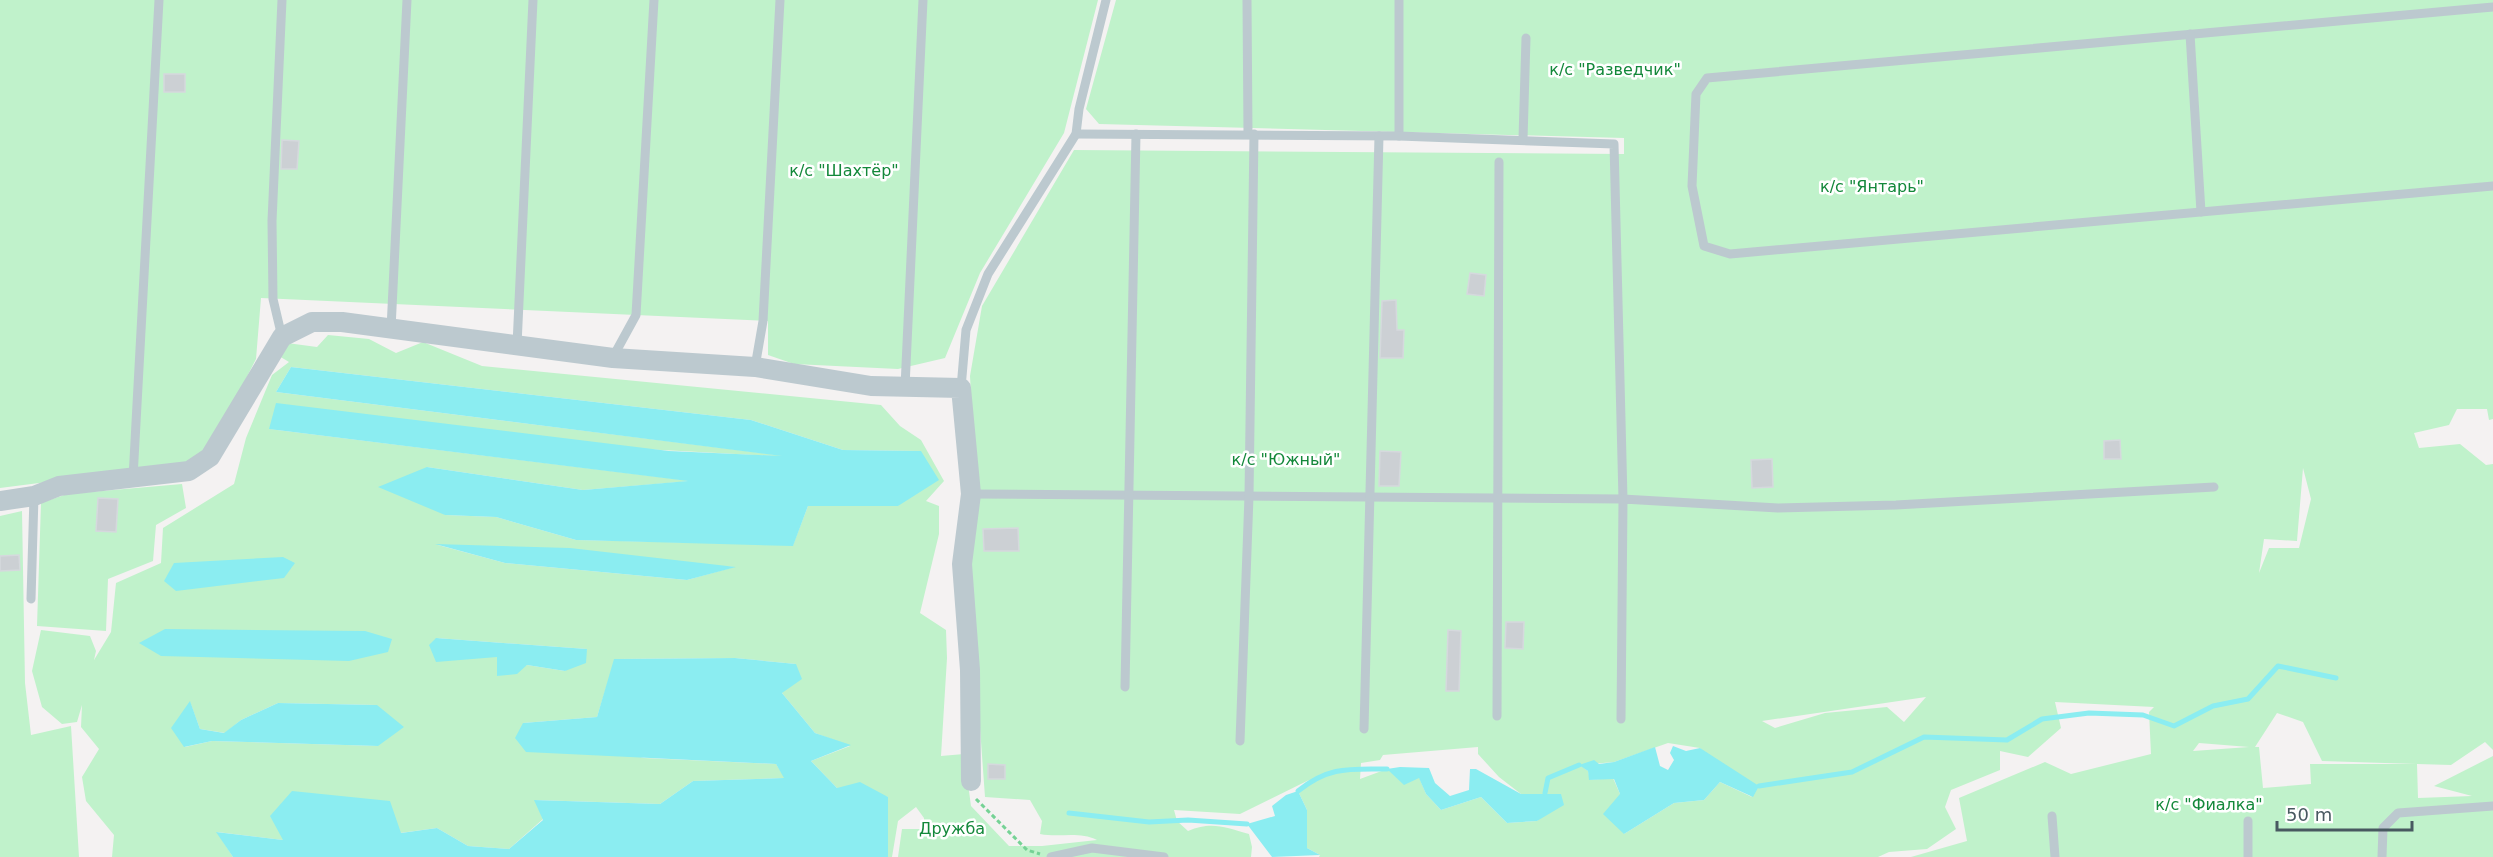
<svg xmlns="http://www.w3.org/2000/svg" width="2493" height="857" font-family="'DejaVu Sans',sans-serif">
  <style>
    .green { fill: #c0f2cb; fill-rule: evenodd }
    .water { fill: #8bedf1 }
    .lines { fill: none; stroke-linecap: round; stroke-linejoin: round }
    .stream { stroke: #8bedf1; stroke-width: 5 }
    .building { fill: #ccd0d4; stroke: #d5d9dd; stroke-width: 1.5 }
    .path { stroke: #75d295; stroke-width: 3; stroke-dasharray: 4.5 3; stroke-linecap: butt }
    .service { stroke: #bcc9cf; stroke-width: 9 }
    .minor { stroke: #bcc9cf; stroke-width: 20 }
    .labels { text-anchor: middle; dominant-baseline: central; stroke-width: 5; stroke-linejoin: round; paint-order: stroke }
    .park-label { font-size: 16px; fill: #13883a; stroke: #fff }
  </style>
  <rect width="100%" height="100%" fill="#f4f2f2"/>
  <g class="green">
    <path d="M 0,0 L 1098,0 L 1064,133 L 980,273 L 945,358 L 898,369 L 794,364 L 768,355 L 768,321 L 261,298 L 256,359 L 209,451 L 188,464 L 0,488 Z"/>
    <path d="M 1116,0 L 2493,0 L 2493,419 L 2489,420 L 2487,409 L 2457,409 L 2449,425 L 2414,433 L 2419,448 L 2460,444 L 2486,465 L 2493,464 L 2493,750 L 2485,742 L 2451,765 L 2417,764 L 2418,798 L 2472,796 L 2434,786 L 2493,756 L 2493,857 L 1911,857 L 1967,841 L 1959,798 L 2045,762 L 2071,774 L 2151,754 L 2149,712 L 2154,707 L 2055,702 L 2061,728 L 2028,757 L 2000,751 L 2000,770 L 1951,790 L 1945,807 L 1956,829 L 1927,849 L 1889,852 L 1878,857 L 1319,857 L 1320,855 L 1307,848 L 1307,810 L 1298,791 L 1309,780 L 1240,814 L 1174,810 L 1177,821 L 1188,831 C 1211,821 1225,827 1249,834 L 1252,847 L 1251,857 L 898,857 L 902,829 L 924,829 L 924,818 L 916,807 L 898,821 L 892,857 L 888,857 L 888,797 L 837,788 L 811,761 L 850,746 L 815,733 L 782,693 L 796,664 L 735,658 L 615,659 L 597,717 L 523,723 L 644,758 L 776,764 L 785,778 L 693,781 L 660,804 L 535,800 L 543,819 L 509,849 L 468,846 L 437,828 L 400,833 L 283,840 L 217,832 L 233,857 L 112,857 L 114,835 L 86,801 L 82,777 L 99,749 L 81,727 L 82,705 L 77,722 L 62,724 L 42,707 L 32,671 L 41,630 L 90,636 L 96,651 L 94,660 L 111,632 L 116,583 L 161,563 L 163,528 L 234,484 L 246,438 L 272,375 L 289,362 L 279,356 L 287,343 L 317,347 L 328,335 L 369,339 L 396,353 L 423,342 L 482,366 L 881,405 L 900,426 L 921,440 L 944,481 L 926,501 L 939,506 L 939,534 L 920,613 L 946,630 L 947,658 L 941,756 L 964,754 L 971,806 L 1009,846 L 1042,846 L 1097,840 C 1079,831 1059,838 1040,834 L 1042,821 L 1030,800 L 985,797 L 968,562 L 975,466 L 970,376 L 982,306 L 1074,150 L 1624,154 L 1624,138 L 1099,124 L 1086,109 ZM 291,367 L 751,420 L 843,450 L 921,451 L 898,506 L 808,506 L 793,545 L 576,540 L 496,517 L 445,515 L 427,467 L 583,490 L 692,481 L 269,429 L 793,457 L 276,392 ZM 2303,468 L 2311,499 L 2299,548 L 2269,548 L 2259,573 L 2264,539 L 2297,541 ZM 438,545 L 734,567 L 687,580 L 505,563 ZM 436,638 L 587,649 L 587,650 L 565,671 L 527,665 L 497,676 L 498,657 ZM 1926,697 L 1904,722 L 1887,707 L 1825,713 L 1775,728 L 1762,721 ZM 190,702 L 200,729 L 225,733 L 241,720 L 278,703 L 377,705 L 378,746 L 212,741 L 185,747 ZM 2277,713 L 2303,722 L 2322,761 L 2416,764 L 2310,764 L 2311,784 L 2263,788 L 2259,747 L 2255,747 ZM 1668,743 L 1700,748 L 1752,797 L 1720,782 L 1704,800 L 1674,803 L 1624,834 L 1620,794 L 1613,778 L 1590,780 L 1588,771 L 1580,765 L 1614,762 ZM 2199,743 L 2249,747 L 2193,751 ZM 1478,747 L 1478,754 L 1499,777 L 1521,794 L 1561,794 L 1537,821 L 1507,823 L 1481,797 L 1441,810 L 1426,794 L 1419,777 L 1407,783 L 1387,769 L 1360,779 L 1361,763 L 1380,760 L 1383,755 Z"/>
    <path d="M 182,484 L 186,508 L 156,525 L 153,561 L 108,579 L 106,631 L 37,626 L 41,503 L 67,494 Z"/>
    <path d="M 22,511 L 25,683 L 31,735 L 71,726 L 79,857 L 0,857 L 0,516 Z"/>
  </g>
  <g class="water">
    <path d="M 291,367 L 751,420 L 843,450 L 921,451 L 939,480 L 898,506 L 808,506 L 793,546 L 576,540 L 496,517 L 445,515 L 378,487 L 427,467 L 583,490 L 688,481 L 269,429 L 276,403 L 669,451 L 782,456 L 276,392 Z"/>
    <path d="M 435,544 L 570,548 L 736,567 L 687,580 L 505,563 Z"/>
    <path d="M 283,557 L 295,563 L 284,578 L 176,591 L 164,581 L 174,563 Z"/>
    <path d="M 165,629 L 365,631 L 392,639 L 388,652 L 349,661 L 161,656 L 139,643 Z"/>
    <path d="M 436,638 L 587,649 L 586,663 L 565,671 L 527,665 L 517,674 L 497,676 L 497,657 L 436,662 L 429,645 Z"/>
    <path d="M 735,658 L 796,664 L 802,679 L 782,693 L 815,733 L 851,745 L 811,761 L 837,788 L 860,782 L 888,797 L 888,857 L 233,857 L 216,832 L 283,840 L 270,816 L 292,791 L 390,801 L 401,833 L 437,828 L 468,846 L 509,849 L 543,820 L 534,800 L 660,804 L 693,781 L 784,778 L 776,764 L 526,752 L 515,738 L 523,723 L 597,717 L 614,659 Z"/>
    <path d="M 190,701 L 200,729 L 224,733 L 241,720 L 278,703 L 377,705 L 404,727 L 378,746 L 212,741 L 184,747 L 171,728 Z"/>
    <path d="M 1673,746 L 1686,751 L 1700,748 L 1759,786 L 1753,797 L 1720,782 L 1704,800 L 1674,803 L 1624,834 L 1603,814 L 1620,794 L 1614,779 L 1589,780 L 1588,771 L 1579,765 L 1594,760 L 1599,764 L 1614,762 L 1655,747 L 1660,766 L 1668,770 L 1674,760 L 1670,753 Z"/>
    <path d="M 1400,767 L 1429,768 L 1435,783 L 1450,796 L 1469,790 L 1470,769 L 1476,769 L 1521,794 L 1561,794 L 1564,805 L 1537,821 L 1507,823 L 1481,797 L 1441,810 L 1426,794 L 1419,778 L 1404,785 L 1387,769 Z"/>
    <path d="M 1298,791 L 1307,810 L 1307,848 L 1320,855 L 1272,857 L 1247,824 L 1275,816 L 1272,806 L 1286,795 Z"/>
  </g>
  <g class="lines">
    <g class="stream">
      <path d="M 1759,786 L 1852,772 L 1924,737 L 2007,740 L 2042,719 L 2089,713 L 2143,715 L 2174,726 L 2213,706 L 2248,699 L 2278,666 L 2336,678"/>
      <path d="M 1298,791 C 1329,766 1349,769 1387,769"/>
      <path d="M 1545,793 L 1548,778 L 1579,765"/>
      <path d="M 1069,813 L 1149,822 L 1188,820 L 1247,824"/>
    </g>
  </g>
  <g class="building">
    <rect x="164" y="74" width="21" height="18"/>
    <path d="M 282,140 L 299,141 L 297,169 L 281,169 Z"/>
    <path d="M 1470,273 L 1486,275 L 1484,296 L 1467,294 Z"/>
    <path d="M 1396,300 L 1397,330 L 1404,330 L 1403,358 L 1380,358 L 1382,301 Z"/>
    <path d="M 2120,440 L 2121,459 L 2104,459 L 2104,441 Z"/>
    <path d="M 1380,451 L 1401,452 L 1399,486 L 1379,486 Z"/>
    <path d="M 1772,459 L 1773,487 L 1752,488 L 1751,460 Z"/>
    <path d="M 98,498 L 118,499 L 116,532 L 96,531 Z"/>
    <path d="M 1018,528 L 1019,551 L 984,551 L 983,529 Z"/>
    <path d="M 19,555 L 20,570 L 0,571 L 0,556 Z"/>
    <path d="M 1506,622 L 1524,622 L 1523,649 L 1505,648 Z"/>
    <path d="M 1448,630 L 1461,631 L 1459,691 L 1446,691 Z"/>
    <path d="M 988,764 L 1005,765 L 1005,779 L 988,779 Z"/>
  </g>
  <g class="lines">
    <path class="path" d="M 976,799 L 1027,850 L 1040,854"/>
    <g class="service">
      <path d="M 282,0 L 272,221 L 273,299 L 282,337"/>
      <path d="M 1247,0 L 1248,134"/>
      <path d="M 2493,7 L 1707,78 L 1696,94 L 1692,186 L 1704,246 L 1730,254 L 2493,186"/>
      <path d="M 2190,34 L 2201,212"/>
      <path d="M 1399,136 L 1399,0"/>
      <path d="M 1523,139 L 1526,38"/>
      <path d="M 391,329 L 407,0"/>
      <path d="M 517,345 L 533,0"/>
      <path d="M 613,357 L 636,315 L 654,0"/>
      <path d="M 755,367 L 763,321 L 780,0"/>
      <path d="M 905,387 L 923,0"/>
      <path d="M 961,388 L 966,330 L 988,274 L 1076,134 L 1079,109 L 1106,0"/>
      <path d="M 133,478 L 159,0"/>
      <path d="M 971,494 L 1623,499 L 1614,144 L 1399,136 L 1076,134"/>
      <path d="M 31,599 L 34,496"/>
      <path d="M 1125,687 L 1136,134"/>
      <path d="M 1497,716 L 1499,162"/>
      <path d="M 1621,719 L 1623,499 L 1778,508 L 1896,505 L 2214,487"/>
      <path d="M 1364,729 L 1379,136"/>
      <path d="M 1240,741 L 1249,496 L 1254,134"/>
      <path d="M 2052,816 L 2055,857"/>
      <path d="M 1051,857 L 1092,848 L 1164,857"/>
      <path d="M 2248,857 L 2248,821"/>
      <path d="M 2382,857 L 2383,828 L 2398,813 L 2493,806"/>
    </g>
    <path class="minor" d="M 0,501 L 34,496 L 59,486 L 189,471 L 210,457 L 282,337 L 312,322 L 342,322 L 613,358 L 755,367 L 871,386 L 961,388 L 971,494 L 962,564 L 970,670 L 971,781"/>
  </g>
  <g class="labels">
    <g class="park-label">
      <text x="1615" y="69">к/с "Разведчик"</text>
      <text x="844" y="170">к/с "Шахтёр"</text>
      <text x="1872" y="186">к/с "Янтарь"</text>
      <text x="1286" y="459">к/с "Южный"</text>
      <text x="2209" y="804">к/с "Фиалка"</text>
      <text x="952" y="828">Дружба</text>
    </g>
  </g>
  <path d="M2277 821v9h135v-9" fill="none" stroke="#485960" stroke-width="3"/>
  <text x="2286" y="821" font-size="18" fill="#485960" stroke="#ffffff" stroke-width="4.5" paint-order="stroke">50 m</text>
</svg>
